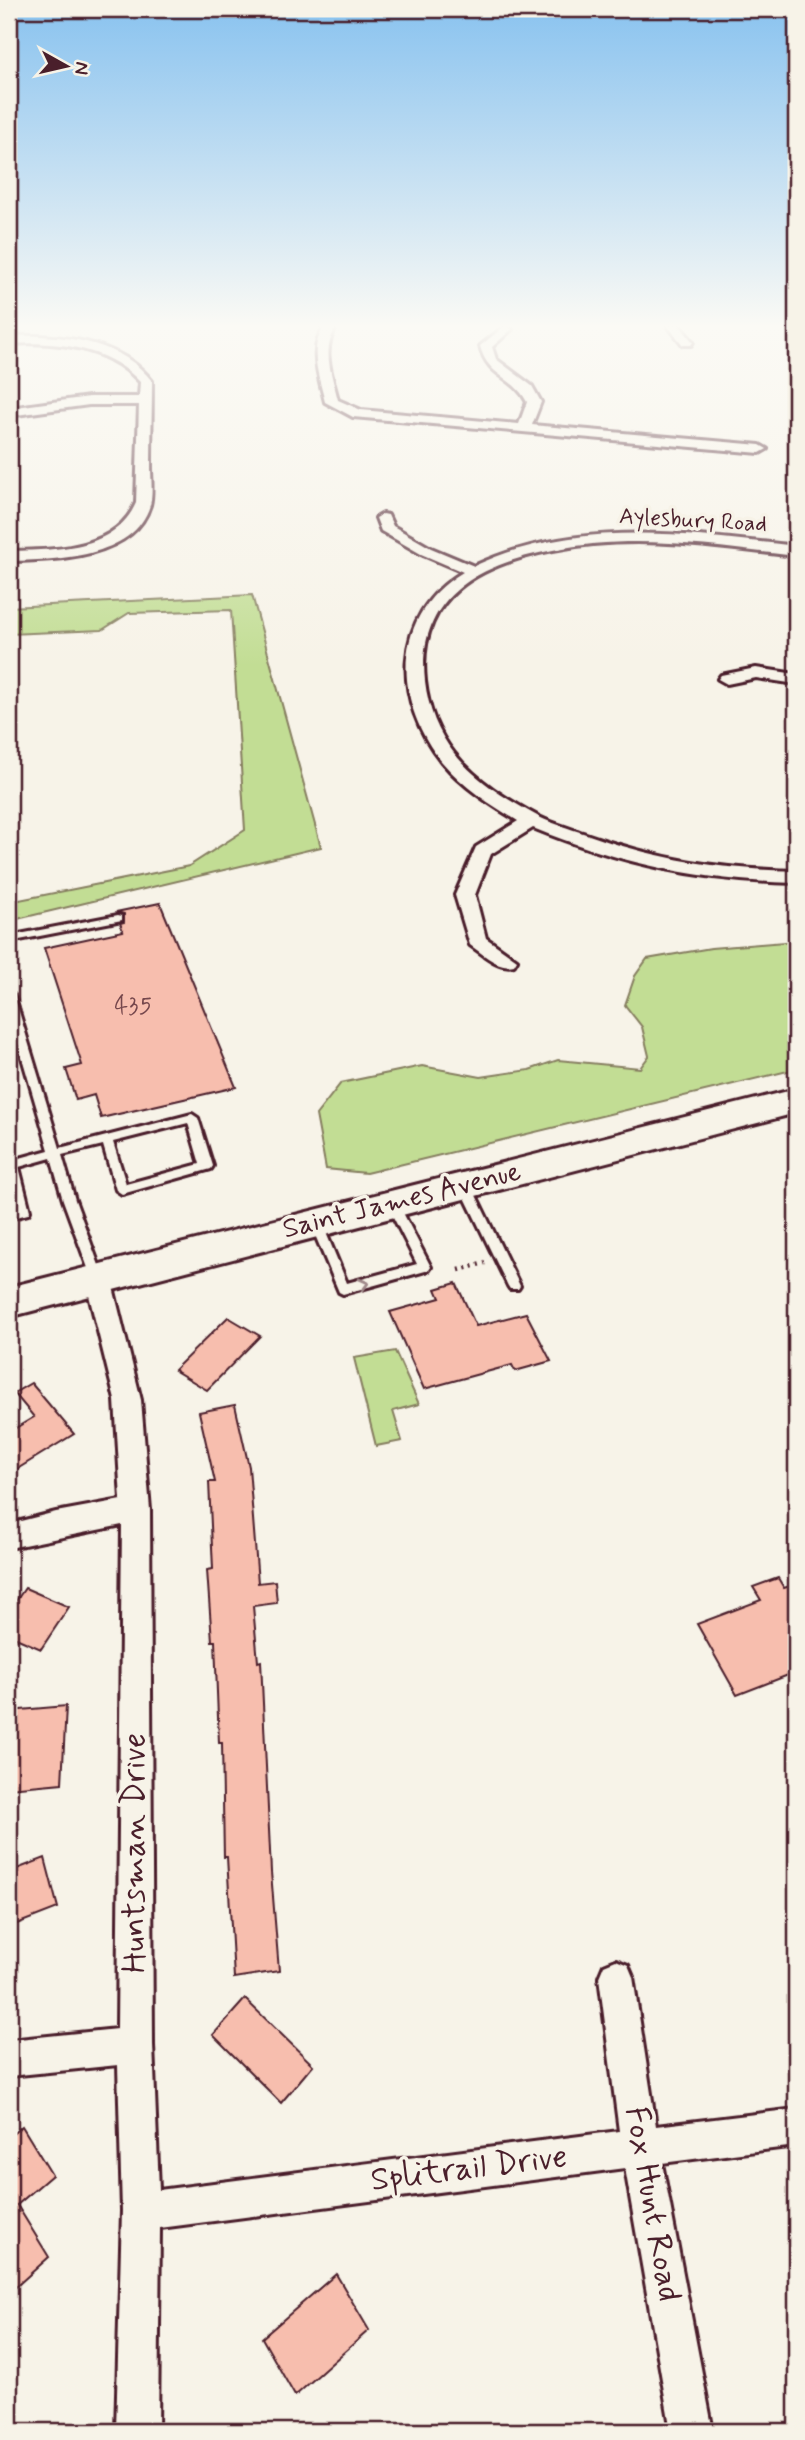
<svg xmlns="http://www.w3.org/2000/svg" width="805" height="2440" font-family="Mynerve,sans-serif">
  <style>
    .green { fill: #c2dd94; stroke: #867e60; stroke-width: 2 }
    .building { fill: #f7beae; stroke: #4a1f2b; stroke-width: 2 }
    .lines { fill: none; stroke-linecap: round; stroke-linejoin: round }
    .lane-casing { stroke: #4a1f2b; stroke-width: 6 }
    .street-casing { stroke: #4a1f2b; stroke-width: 6 }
    .primary-casing { stroke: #4a1f2b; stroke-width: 6 }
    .path { stroke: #4a1f2b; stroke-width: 4.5; stroke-dasharray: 2 4.5; stroke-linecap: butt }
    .lane { fill: #f7f3e8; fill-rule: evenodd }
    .street { fill: #f7f3e8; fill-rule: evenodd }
    .primary { fill: #f7f3e8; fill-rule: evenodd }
    .oneway { stroke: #a0898a }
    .labels { text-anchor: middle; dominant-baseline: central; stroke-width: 7; stroke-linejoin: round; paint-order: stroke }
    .far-street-label { font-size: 23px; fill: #4a1f2b; stroke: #f7f3e8 }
    .number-label { font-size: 24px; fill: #75474c }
    .street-label { font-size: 28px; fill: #4a1f2b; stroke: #f7f3e8 }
    .near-street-label { font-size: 33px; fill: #4a1f2b; stroke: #f7f3e8 }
  </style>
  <rect width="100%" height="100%" fill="#f7f3e8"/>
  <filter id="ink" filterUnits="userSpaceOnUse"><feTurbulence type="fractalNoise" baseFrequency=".0143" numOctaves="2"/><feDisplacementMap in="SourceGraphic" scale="14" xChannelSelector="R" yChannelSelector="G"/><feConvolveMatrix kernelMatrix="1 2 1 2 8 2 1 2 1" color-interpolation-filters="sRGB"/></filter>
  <g filter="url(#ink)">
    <g class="green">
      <path d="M 252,595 L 321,847 L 9,921 L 9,902 L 189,866 L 245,830 L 231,610 L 129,613 L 102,630 L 9,634 L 9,607 Z"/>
      <path d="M 796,941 L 796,1069 L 366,1173 L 326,1169 L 316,1115 L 341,1083 L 422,1066 L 481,1077 L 529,1070 L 558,1060 L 640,1068 L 649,1056 L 642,1027 L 625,1005 L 635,976 L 647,959 L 711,948 Z"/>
      <path d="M 395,1351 L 419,1404 L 393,1411 L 402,1441 L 376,1446 L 354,1358 Z"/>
    </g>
    <g class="building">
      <path d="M 160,903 L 236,1087 L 101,1118 L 94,1095 L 76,1100 L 66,1069 L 82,1065 L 44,948 L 123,931 L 120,923 L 124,922 L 124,914 L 116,912 Z"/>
      <path d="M 456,1283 L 476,1326 L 526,1313 L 551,1361 L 515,1371 L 512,1365 L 424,1389 L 390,1312 L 440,1298 L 436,1289 Z"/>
      <path d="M 228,1317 L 260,1336 L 207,1390 L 174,1370 Z"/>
      <path d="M 31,1383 L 74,1434 L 9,1474 L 9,1432 L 34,1417 L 14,1393 Z"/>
      <path d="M 235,1405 L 249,1467 L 258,1583 L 275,1581 L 277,1603 L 253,1606 L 258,1662 L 261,1661 L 271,1872 L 279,1971 L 234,1978 L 227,1857 L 224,1857 L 222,1743 L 219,1743 L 215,1641 L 212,1641 L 207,1570 L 213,1569 L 209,1482 L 215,1482 L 199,1412 Z"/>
      <path d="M 778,1578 L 784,1588 L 796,1584 L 796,1672 L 737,1695 L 697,1624 L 761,1600 L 753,1587 Z"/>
      <path d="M 25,1588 L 69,1607 L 41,1649 L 9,1635 L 9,1611 Z"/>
      <path d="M 66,1706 L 62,1783 L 9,1788 L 9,1711 Z"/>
      <path d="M 45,1858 L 58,1908 L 9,1927 L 9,1872 Z"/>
      <path d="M 245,1999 L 313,2065 L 281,2103 L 213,2035 Z"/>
      <path d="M 22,2126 L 52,2175 L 17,2205 L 49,2257 L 9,2293 L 9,2137 Z"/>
      <path d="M 336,2274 L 369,2330 L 295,2396 L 262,2338 Z"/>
    </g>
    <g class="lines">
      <defs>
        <g id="lane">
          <path d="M 118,915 L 122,916 L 122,920 L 9,942 L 9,936 Z"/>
          <path d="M 9,992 L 14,995 L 60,1148 L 192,1114 L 198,1118 L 213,1166 L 211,1169 L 122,1194 L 116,1190 L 103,1145 L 62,1155 L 75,1200 L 104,1279 L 102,1282 L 94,1282 L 92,1279 L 63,1200 L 51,1158 L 19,1167 L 30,1211 L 28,1214 L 9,1219 L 9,1211 L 17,1208 L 9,1175 L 9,1161 L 49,1150 L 9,1013 ZM 188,1123 L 200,1164 L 126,1184 L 113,1142 Z"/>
          <path d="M 465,1181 L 471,1185 L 520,1286 L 518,1289 L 510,1289 L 508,1286 L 459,1185 Z"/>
          <path d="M 392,1199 L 398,1203 L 431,1267 L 429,1270 L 343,1294 L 339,1292 L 310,1223 L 312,1220 L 320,1220 L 322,1223 L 347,1283 L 417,1264 L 386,1203 Z"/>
        </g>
        <g id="street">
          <path d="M 326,325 L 338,325 C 320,349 332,374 338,400 L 361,410 L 519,424 L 527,402 C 513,375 488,378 480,346 L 506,325 L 512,329 L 492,347 L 496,359 L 532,386 L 541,402 L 532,425 L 760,445 L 767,449 L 760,453 L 353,417 L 325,402 C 319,376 307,347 326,325 Z"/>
          <path d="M 667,325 L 679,325 L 693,342 L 691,345 L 683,345 Z"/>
          <path d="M 9,336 C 58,334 120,339 152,381 C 152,410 151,438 151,467 C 151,479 153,494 150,505 C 134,559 54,560 9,561 L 9,551 C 54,550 115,551 136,503 L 139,405 L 89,405 L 9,416 L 9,408 L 89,397 L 139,397 L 140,382 C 107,346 55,341 9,344 Z"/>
          <path d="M 383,514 L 388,515 L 393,526 L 431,548 L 474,566 C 576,518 688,534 796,546 L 796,556 C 716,547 634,533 553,550 C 480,564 416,596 425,681 C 428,708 438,733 454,753 C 476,781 508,800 539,817 C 553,824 569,828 583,833 C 659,860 717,869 796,871 L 796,883 C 701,881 621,864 533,828 L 491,854 L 475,895 L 486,938 L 517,960 L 514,965 C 498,969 483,954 470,945 L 455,895 L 476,847 L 518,821 C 491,805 463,787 442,762 C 393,702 390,615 463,572 L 421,554 L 381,531 L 376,518 Z"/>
          <path d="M 756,668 L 796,674 L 796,684 L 756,678 L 727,684 L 718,679 L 721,675 Z"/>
          <path d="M 98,1269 L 107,1272 L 111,1279 L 141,1400 L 150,1510 L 153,2045 L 159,2190 L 619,2131 L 599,1977 L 604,1965 L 616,1960 L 628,1965 L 633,1977 L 656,2126 L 796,2109 L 796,2146 L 662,2163 L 713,2431 L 671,2431 L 625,2168 L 160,2228 L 158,2431 L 116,2431 L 122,2211 L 118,2065 L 9,2076 L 9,2040 L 117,2029 L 122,1525 L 9,1548 L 9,1524 L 56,1512 L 121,1500 L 115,1400 L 85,1279 L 89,1272 Z"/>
        </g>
        <path id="primary" d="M 796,1089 L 796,1113 L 9,1317 L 9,1287 Z"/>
      </defs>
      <use href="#lane" class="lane-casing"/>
      <use href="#street" class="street-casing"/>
      <use href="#primary" class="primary-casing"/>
      <path class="path" d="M 459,1270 L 485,1263"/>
      <use href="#lane" class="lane"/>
      <use href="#street" class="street"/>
      <use href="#primary" class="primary"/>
    </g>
    <defs><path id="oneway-chevron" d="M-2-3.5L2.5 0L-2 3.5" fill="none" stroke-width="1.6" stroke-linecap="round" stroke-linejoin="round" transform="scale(1.75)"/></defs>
    <use class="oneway" href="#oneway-chevron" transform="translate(364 1284) rotate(-15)"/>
  </g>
  <linearGradient id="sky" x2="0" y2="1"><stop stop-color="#88c2ef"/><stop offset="0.49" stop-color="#fbfaf5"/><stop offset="1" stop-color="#fbfaf5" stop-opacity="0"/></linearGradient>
  <rect width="805" height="666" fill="url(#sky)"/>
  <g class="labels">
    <g class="far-street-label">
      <text transform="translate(693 521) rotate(3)">Aylesbury Road</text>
    </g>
    <g class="number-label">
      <text x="133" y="1006">435</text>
    </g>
    <g class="street-label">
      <text transform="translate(402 1201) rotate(-14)">Saint James Avenue</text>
    </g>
    <g class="near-street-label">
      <text transform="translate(135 1853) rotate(-90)">Huntsman Drive</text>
      <text transform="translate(469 2169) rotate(-7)">Splitrail Drive</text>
      <text transform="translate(652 2204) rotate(80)">Fox Hunt Road</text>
    </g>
  </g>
  <rect width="805" height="2440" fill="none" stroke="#f7f3e8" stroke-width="35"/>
  <rect x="18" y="18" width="770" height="2405" fill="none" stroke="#4a1f2b" stroke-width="2.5" filter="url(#ink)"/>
  <g transform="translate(66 66) rotate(98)" stroke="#f7f3e8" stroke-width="5" paint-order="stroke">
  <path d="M0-5L12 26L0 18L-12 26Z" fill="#4a1f2b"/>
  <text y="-10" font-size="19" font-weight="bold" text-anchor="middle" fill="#4a1f2b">N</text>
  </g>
</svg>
